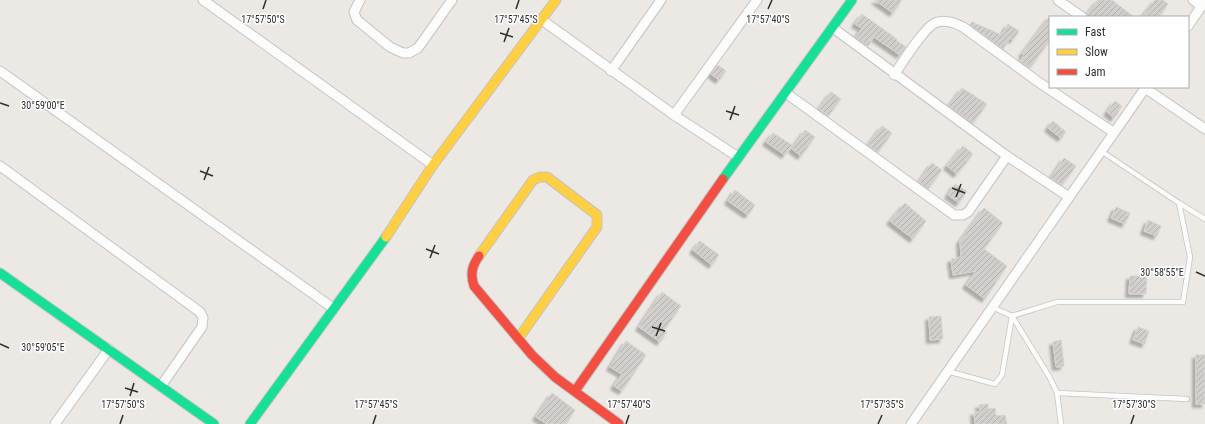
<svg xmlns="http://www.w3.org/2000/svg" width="1205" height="424" font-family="'Roboto Condensed',sans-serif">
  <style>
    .building { fill: url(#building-hatch); stroke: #d7d4d0; filter: url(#shadow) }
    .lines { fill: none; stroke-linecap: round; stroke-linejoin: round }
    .lane-casing { stroke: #c5c4c5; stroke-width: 6 }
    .street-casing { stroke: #c5c4c5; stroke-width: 11 }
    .fast-casing { stroke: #c5c4c5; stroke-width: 11 }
    .slow-casing { stroke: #c5c4c5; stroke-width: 11 }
    .jam-casing { stroke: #c5c4c5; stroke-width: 11 }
    .lane { stroke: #fcfcfb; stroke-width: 4.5 }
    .street { stroke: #fcfcfb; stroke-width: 9 }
    .fast { stroke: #16e098; stroke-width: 9 }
    .slow { stroke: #ffcf43; stroke-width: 9 }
    .jam { stroke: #f24e42; stroke-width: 9 }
    .ticks { fill: none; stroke: #2e2e2e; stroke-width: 1.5 }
    .ticks-label { font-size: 10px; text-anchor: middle; fill: #2e2e2e; stroke: #fff; stroke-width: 3; stroke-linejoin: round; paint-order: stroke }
  </style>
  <defs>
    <pattern id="building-hatch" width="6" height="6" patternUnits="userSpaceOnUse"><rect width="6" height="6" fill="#d1cecb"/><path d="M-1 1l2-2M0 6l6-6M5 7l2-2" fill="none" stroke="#b4b1af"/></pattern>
    <filter id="shadow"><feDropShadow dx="-3.5" dy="3.5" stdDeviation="1" flood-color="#0004"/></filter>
  </defs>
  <rect width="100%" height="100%" fill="#ece8e4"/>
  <g class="building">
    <path d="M 875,0 L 902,0 L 893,13 Z"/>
    <path d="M 1098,0 L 1112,0 L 1134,17 L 1088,17 L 1087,14 Z"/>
    <path d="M 1155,0 L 1163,0 L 1168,4 L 1159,17 L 1142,17 Z"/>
    <path d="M 862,14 L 897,39 L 896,40 L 906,47 L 900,55 L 874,37 L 868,46 L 856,37 L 862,28 L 855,24 Z"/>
    <path d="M 1050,16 L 1050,40 L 1030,68 L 1020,61 L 1024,55 L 1022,54 Z"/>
    <path d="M 972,22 L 1002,35 L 1008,24 L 1019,31 L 1013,40 L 1010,38 L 1003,49 L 970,25 Z"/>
    <path d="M 718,65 L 726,71 L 719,80 L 711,74 Z"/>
    <path d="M 962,88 L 987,104 L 973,123 L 949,106 Z"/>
    <path d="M 831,92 L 841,99 L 828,116 L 819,109 Z"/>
    <path d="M 1115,101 L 1122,106 L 1114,118 L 1107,112 Z"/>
    <path d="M 1053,121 L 1066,132 L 1061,138 L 1048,128 Z"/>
    <path d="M 882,126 L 892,133 L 878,152 L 868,145 Z"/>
    <path d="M 805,130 L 815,137 L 801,156 L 792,149 Z"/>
    <path d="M 773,133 L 792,145 L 785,155 L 766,142 Z"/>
    <path d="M 963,146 L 973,154 L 957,174 L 947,166 Z"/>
    <path d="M 1064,158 L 1076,166 L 1062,185 L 1051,178 Z"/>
    <path d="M 932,163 L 942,170 L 928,189 L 919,182 Z"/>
    <path d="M 955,184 L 967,191 L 959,203 L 948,195 Z"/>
    <path d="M 735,190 L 755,205 L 748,215 L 728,201 Z"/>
    <path d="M 905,203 L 926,221 L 913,239 L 890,221 Z"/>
    <path d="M 1116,207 L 1130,213 L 1125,224 L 1111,218 Z"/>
    <path d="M 984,208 L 1003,223 L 984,249 L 1007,266 L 985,299 L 966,285 L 976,271 L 953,275 L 951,259 L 961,257 L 960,241 Z"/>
    <path d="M 1148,220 L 1161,226 L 1157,236 L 1144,231 Z"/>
    <path d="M 700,241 L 719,255 L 712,265 L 693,250 Z"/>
    <path d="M 1130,276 L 1147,276 L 1146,294 L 1129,294 Z"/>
    <path d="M 662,292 L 681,306 L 664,330 L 667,332 L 660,342 L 639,327 Z"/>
    <path d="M 941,316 L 943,339 L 930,340 L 929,317 Z"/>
    <path d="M 1138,327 L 1149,331 L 1145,344 L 1133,340 Z"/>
    <path d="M 1061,340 L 1064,366 L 1056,367 L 1053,342 Z"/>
    <path d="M 626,341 L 646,355 L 622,391 L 614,386 L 622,374 L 610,367 Z"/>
    <rect x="1196" y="355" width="9" height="49"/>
    <path d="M 552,393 L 575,410 L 566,424 L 547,424 L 536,417 Z"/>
    <path d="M 988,404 L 988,409 L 995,408 L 996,416 L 1005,415 L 1007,424 L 975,424 L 974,412 L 980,412 L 979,405 Z"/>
  </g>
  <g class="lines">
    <defs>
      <g id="lane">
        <path d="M 1179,203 L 1205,219"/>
        <path d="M 992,307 L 1012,316 L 1057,302 L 1183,302 L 1190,257 L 1179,203 L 1101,151"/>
        <path d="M 1012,316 L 1050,378 L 1057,393 L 1061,424"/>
        <path d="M 947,371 L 995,384 L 1002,375 L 1012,316"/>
        <path d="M 1057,393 L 1187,399"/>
      </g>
      <g id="street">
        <path d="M 203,0 L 433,165"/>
        <path d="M 360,0 L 354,12 L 357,20 L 390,47 L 403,53 L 409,53 L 418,48 L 452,0"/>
        <path d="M 1058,0 L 1082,17"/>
        <path d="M 1193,0 L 1201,6"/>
        <path d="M 542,20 L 674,115 L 738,157"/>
        <path d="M 1188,26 L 1205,1"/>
        <path d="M 833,28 L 1007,156 L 1069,197"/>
        <path d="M 0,71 L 333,308"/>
        <path d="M 611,71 L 661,0"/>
        <path d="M 894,75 C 902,63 924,28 935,23 C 944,19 955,23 963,27 L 1037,81 L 1113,132"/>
        <path d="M 1145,88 L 1205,129"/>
        <path d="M 786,93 L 954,215 L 963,215 L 968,212 L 1007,156"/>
        <path d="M 674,115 L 757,0"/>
        <path d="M 0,166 L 200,312 L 203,318 L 202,327 L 161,386"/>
        <path d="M 55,424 L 109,349"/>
        <path d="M 911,424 L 1146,87"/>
      </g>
      <g id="fast">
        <path d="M 723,179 L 852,0"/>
        <path d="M 0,273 L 214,424"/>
        <path d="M 250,424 L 386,237"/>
      </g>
      <g id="slow">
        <path d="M 386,237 L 433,165 L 556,0"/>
        <path d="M 479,256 L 533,180 L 540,177 L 547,177 L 597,215 L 597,227 L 518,339"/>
      </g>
      <g id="jam">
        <path d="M 479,256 C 472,266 470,274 474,286 L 532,355 L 555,377 L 619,424"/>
        <path d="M 575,391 L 723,179"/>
      </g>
    </defs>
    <use href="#lane" class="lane-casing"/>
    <use href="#street" class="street-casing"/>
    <use href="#fast" class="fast-casing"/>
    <use href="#slow" class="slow-casing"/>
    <use href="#jam" class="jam-casing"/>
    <use href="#lane" class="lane"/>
    <use href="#street" class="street"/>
    <use href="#fast" class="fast"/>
    <use href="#slow" class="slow"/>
    <use href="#jam" class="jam"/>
  </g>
  <path class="ticks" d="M 263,9 L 266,0M 516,9 L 519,0M 768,9 L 772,0M 500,33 L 513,37M 504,42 L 509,28M 0,103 L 9,106M 726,111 L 739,115M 730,120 L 735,106M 200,171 L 213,176M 204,180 L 209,167M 952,188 L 965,193M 956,197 L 961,184M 426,249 L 439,254M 430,258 L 435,245M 1196,272 L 1205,276M 652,327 L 665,331M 656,336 L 661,323M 0,344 L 9,348M 125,388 L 138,392M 130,396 L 134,383M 120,424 L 123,415M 373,424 L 376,415M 626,424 L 629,415M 878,424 L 882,415M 1131,424 L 1134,415"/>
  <g class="ticks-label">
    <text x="263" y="23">17°57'50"S</text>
    <text x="516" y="23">17°57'45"S</text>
    <text x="768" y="23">17°57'40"S</text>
    <text x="43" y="109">30°59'00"E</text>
    <text x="1162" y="276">30°58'55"E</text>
    <text x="43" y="351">30°59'05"E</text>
    <text x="123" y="408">17°57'50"S</text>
    <text x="376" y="408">17°57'45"S</text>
    <text x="629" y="408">17°57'40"S</text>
    <text x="882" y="408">17°57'35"S</text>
    <text x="1134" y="408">17°57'30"S</text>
  </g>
  <rect x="1049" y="16" width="140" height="72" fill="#ffffff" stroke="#ababab"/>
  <rect x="1057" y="29" width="20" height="6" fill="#16e098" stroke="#ababab"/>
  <text x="1085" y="36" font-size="12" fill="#2e2e2e">Fast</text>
  <rect x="1057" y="49" width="20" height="6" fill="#ffcf43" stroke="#ababab"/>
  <text x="1085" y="56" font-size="12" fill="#2e2e2e">Slow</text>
  <rect x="1057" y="69" width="20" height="6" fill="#f24e42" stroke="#ababab"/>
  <text x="1085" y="76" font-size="12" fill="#2e2e2e">Jam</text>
</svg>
